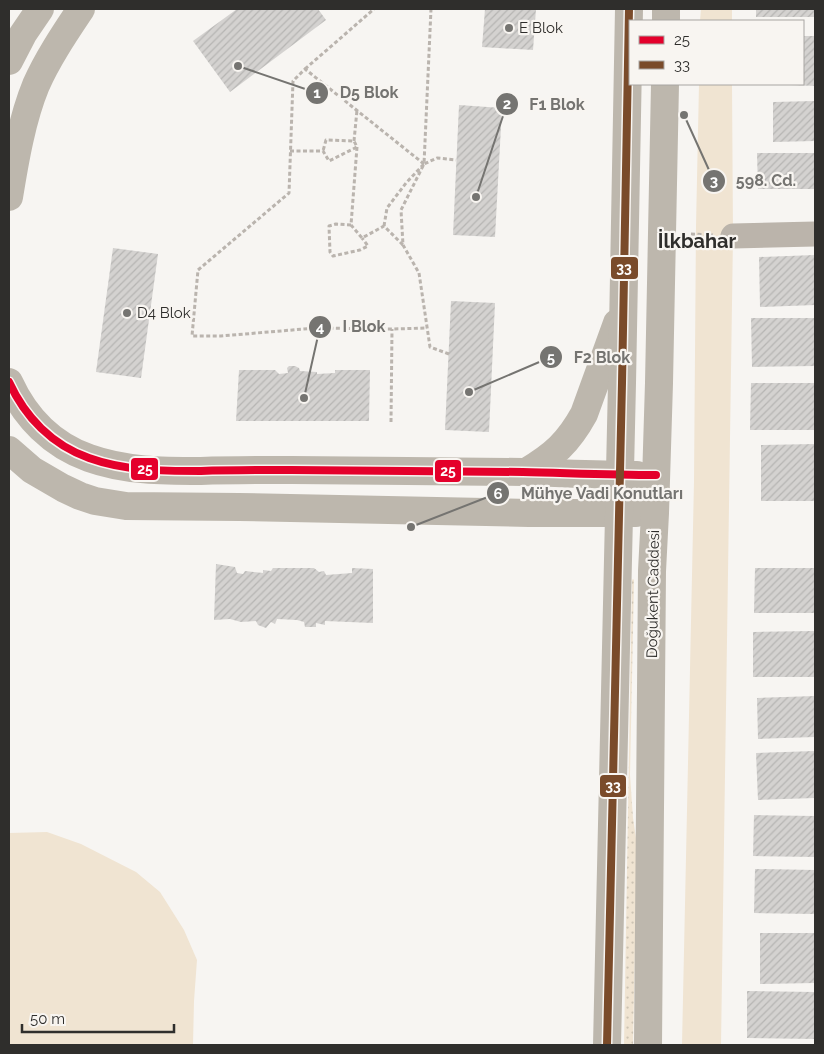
<svg xmlns="http://www.w3.org/2000/svg" width="824" height="1054" font-family="Raleway,sans-serif">
  <style>
    .grass { fill: #f0e4d2 }
    .garden { fill: url(#garden-dots) }
    .building { fill: url(#building-hatch) }
    .lines { fill: none; stroke-linecap: round; stroke-linejoin: round }
    .path { stroke: #bab4ae; stroke-width: 3; stroke-dasharray: 4 2.5; stroke-linecap: butt }
    .minor { stroke: #bbb4ab; stroke-width: 25 }
    .major { stroke: #bdb7ad; stroke-width: 28 }
    .bus-1-casing { stroke: #f8f5f1; stroke-width: 11 }
    .bus-2-casing { stroke: #f8f5f1; stroke-width: 11 }
    .bus-1 { stroke: #e4002b; stroke-width: 8 }
    .bus-2 { stroke: #7a4b2a; stroke-width: 8 }
    .poi-dot { fill: #757471; stroke: #f8f5f1; stroke-width: 2 }
    .labels { text-anchor: middle; dominant-baseline: central; stroke-width: 4.5; stroke-linejoin: round; paint-order: stroke }
    .poi-label { font-size: 15px; fill: #2f2e2c; stroke: #f8f5f1; text-anchor: start }
    .street-label { font-size: 15px; fill: #2f2e2c; stroke: #f8f5f1 }
    .district-label { font-size: 20px; font-weight: bold; fill: #2f2e2c; stroke: #f8f5f1 }
    .leader { fill: none; stroke: #757471; stroke-width: 2 }
    .callout-dot { fill: #757471; stroke: #f8f5f1; stroke-width: 2 }
    .mark-label { font-size: 15px; text-anchor: middle; font-weight: bold; fill: #fff }
    .callout-label { font-size: 16px; text-anchor: middle; font-weight: bold; fill: #757471; stroke: #f8f5f1; stroke-width: 4.5; stroke-linejoin: round; paint-order: stroke }
    .line-badge { stroke: #f8f5f1; stroke-width: 2 }
    .badge-label { font-size: 14px; text-anchor: middle; font-weight: bold; fill: #fff }
  </style>
  <defs>
    <pattern id="garden-dots" width="8" height="8" patternUnits="userSpaceOnUse" patternTransform="scale(1.25)"><rect width="8" height="8" fill="#f0e4d2"/><path d="M2 2h.1M6 6h.1" fill="none" stroke="#cec4b4" stroke-width="1.8" stroke-linecap="round"/></pattern>
    <pattern id="building-hatch" width="6" height="6" patternUnits="userSpaceOnUse" patternTransform="scale(1.25)"><rect width="6" height="6" fill="#d4d2d0"/><path d="M-1 1l2-2M0 6l6-6M5 7l2-2" fill="none" stroke="#b6b5b3"/></pattern>
  </defs>
  <rect width="100%" height="100%" fill="#f7f5f2"/>
  <g class="grass">
    <path d="M 701,9 L 732,9 L 732,21 L 700,21 Z"/>
    <path d="M 699,84 L 732,84 L 733,236 L 721,1045 L 682,1045 L 694,481 L 696,226 Z"/>
    <path d="M 47,832 L 81,844 L 136,872 L 160,892 L 184,930 L 197,960 L 194,1001 L 193,1045 L 9,1045 L 9,833 Z"/>
  </g>
  <path class="garden" d="M 633,579 L 634,580 L 630,775 L 633,818 L 637,845 L 633,1045 L 624,1045 L 632,580 Z"/>
  <g class="building">
    <path d="M 237,9 L 318,9 L 326,20 L 230,92 L 193,41 Z"/>
    <path d="M 485,9 L 536,9 L 533,50 L 482,47 Z"/>
    <rect x="756" y="9" width="59" height="8"/>
    <path d="M 803,36 L 815,36 L 815,86 L 791,85 L 791,84 L 803,84 Z"/>
    <path d="M 815,101 L 815,141 L 773,142 L 773,102 Z"/>
    <path d="M 459,105 L 502,108 L 495,237 L 453,235 Z"/>
    <path d="M 757,153 L 815,153 L 815,189 L 758,189 Z"/>
    <path d="M 113,248 L 158,254 L 141,378 L 96,372 Z"/>
    <path d="M 815,255 L 815,305 L 760,307 L 759,257 Z"/>
    <path d="M 451,301 L 495,303 L 489,432 L 445,430 Z"/>
    <path d="M 751,318 L 815,318 L 815,366 L 752,367 Z"/>
    <path d="M 289,366 L 295,366 L 299,368 L 300,371 L 317,372 L 317,374 L 335,373 L 335,370 L 370,370 L 369,421 L 236,421 L 239,370 L 275,370 L 279,374 L 288,373 L 287,368 Z"/>
    <path d="M 751,383 L 815,383 L 815,430 L 750,430 Z"/>
    <path d="M 815,444 L 815,501 L 761,501 L 761,445 Z"/>
    <path d="M 216,564 L 235,567 L 237,573 L 243,574 L 245,571 L 263,573 L 263,570 L 271,571 L 273,568 L 314,568 L 319,572 L 324,571 L 326,575 L 352,573 L 352,568 L 373,569 L 373,623 L 325,621 L 325,625 L 316,623 L 316,627 L 305,627 L 304,622 L 297,620 L 277,619 L 275,624 L 271,622 L 266,628 L 258,625 L 256,621 L 241,622 L 230,619 L 214,620 Z"/>
    <path d="M 755,568 L 815,568 L 815,613 L 754,613 Z"/>
    <path d="M 815,631 L 815,677 L 753,677 L 753,632 Z"/>
    <path d="M 815,696 L 815,737 L 758,739 L 757,698 Z"/>
    <path d="M 815,751 L 815,798 L 758,800 L 756,753 Z"/>
    <path d="M 754,815 L 815,816 L 815,857 L 753,856 Z"/>
    <path d="M 755,869 L 815,870 L 815,914 L 754,913 Z"/>
    <path d="M 760,933 L 815,933 L 815,983 L 760,984 Z"/>
    <path d="M 747,991 L 815,992 L 815,1039 L 747,1038 Z"/>
  </g>
  <g class="lines">
    <g class="path">
      <path d="M 305,69 L 374,9"/>
      <path d="M 354,141 L 357,110"/>
      <path d="M 357,147 L 351,225 L 362,238 L 384,226 L 403,245"/>
      <path d="M 290,151 L 323,151 L 329,161 L 357,147 L 354,141 L 326,140 L 323,151"/>
      <path d="M 424,164 L 305,69 L 293,81 L 289,193 L 198,270 L 192,336 L 221,336 L 316,328 L 392,329 L 427,328"/>
      <path d="M 351,225 L 336,224 L 329,226 L 330,252 L 333,256 L 360,250 L 368,246 L 362,238"/>
      <path d="M 384,226 L 387,208 L 406,183 L 424,164 L 431,9"/>
      <path d="M 691,234 L 713,235"/>
      <path d="M 449,354 L 430,347 L 419,273 L 403,245 L 401,210 L 424,164 L 437,158 L 456,160"/>
      <path d="M 391,422 L 392,329"/>
    </g>
    <path class="minor" d="M 733,236 L 815,234"/>
    <g class="major">
      <path d="M 666,21 L 666,9"/>
      <path d="M 9,61 L 23,34 L 40,9"/>
      <path d="M 9,197 C 15,160 22,119 36,85 C 48,58 65,33 81,9"/>
      <path d="M 9,382 C 25,417 52,445 89,458 C 125,471 163,471 201,471 C 232,470 262,470 292,470 C 369,471 446,471 523,472 C 561,473 599,475 637,475"/>
      <path d="M 9,450 L 32,470 L 63,488 L 80,496 L 95,501 L 126,506 L 239,507 L 529,513 L 636,513"/>
      <path d="M 526,472 C 554,455 568,443 584,414 L 617,323"/>
      <path d="M 607,1045 L 622,383 L 629,9"/>
      <path d="M 648,1045 L 652,571 L 655,513 L 659,383 L 665,84"/>
    </g>
    <defs>
      <path id="bus-1" d="M 9,382 C 25,417 52,445 89,458 C 125,471 163,471 201,471 C 232,470 262,470 292,470 C 369,471 446,471 523,472 C 567,473 612,475 656,475"/>
      <path id="bus-2" d="M 607,1045 L 622,383 L 629,9"/>
    </defs>
    <use href="#bus-1" class="bus-1-casing"/>
    <use href="#bus-2" class="bus-2-casing"/>
    <use href="#bus-1" class="bus-1"/>
    <use href="#bus-2" class="bus-2"/>
  </g>
  <g class="poi-dot">
    <circle cx="509" cy="28" r="5"/>
    <circle cx="127" cy="313" r="5"/>
  </g>
  <g class="labels">
    <g class="poi-label">
      <text x="519" y="28">E Blok</text>
      <text x="137" y="313">D4 Blok</text>
    </g>
    <g class="street-label">
      <text transform="translate(653 594) rotate(-89)">Doğukent Caddesi</text>
    </g>
    <g class="district-label">
      <text x="697" y="241">İlkbahar</text>
    </g>
  </g>
  <path class="leader" d="M238 66L317 93M476 197L507 104M684 115L714 181M304 398L320 327M469 392L551 357M411 527L498 493"/>
  <g class="callout-dot">
    <circle cx="238" cy="66" r="5"/>
    <circle cx="476" cy="197" r="5"/>
    <circle cx="684" cy="115" r="5"/>
    <circle cx="304" cy="398" r="5"/>
    <circle cx="469" cy="392" r="5"/>
    <circle cx="411" cy="527" r="5"/>
    <circle cx="317" cy="93" r="12"/>
    <circle cx="507" cy="104" r="12"/>
    <circle cx="714" cy="181" r="12"/>
    <circle cx="320" cy="327" r="12"/>
    <circle cx="551" cy="357" r="12"/>
    <circle cx="498" cy="493" r="12"/>
  </g>
  <g class="mark-label">
    <text x="317" y="98">1</text>
    <text x="507" y="109">2</text>
    <text x="714" y="186">3</text>
    <text x="320" y="332">4</text>
    <text x="551" y="363">5</text>
    <text x="498" y="499">6</text>
  </g>
  <g class="callout-label">
    <text x="369" y="98">D5 Blok</text>
    <text x="557" y="110">F1 Blok</text>
    <text x="766" y="186">598. Cd.</text>
    <text x="364" y="332">I Blok</text>
    <text x="602" y="363">F2 Blok</text>
    <text x="602" y="499">Mühye Vadi Konutları</text>
  </g>
  <g class="line-badge">
    <rect x="610" y="256" width="29" height="24" rx="5" fill="#7a4b2a"/>
    <rect x="130" y="457" width="29" height="24" rx="5" fill="#e4002b"/>
    <rect x="434" y="459" width="28" height="24" rx="5" fill="#e4002b"/>
    <rect x="599" y="774" width="28" height="24" rx="5" fill="#7a4b2a"/>
  </g>
  <g class="badge-label">
    <text x="624" y="273">33</text>
    <text x="145" y="474">25</text>
    <text x="448" y="476">25</text>
    <text x="613" y="791">33</text>
  </g>
  <rect width="824" height="1054" fill="none" stroke="#2f2e2c" stroke-width="20"/>
  <rect x="629" y="20" width="175" height="65" fill="#f8f5f1" stroke="#a8a5a2"/>
  <rect x="639" y="36" width="25" height="8" fill="#e4002b" stroke="#a8a5a2"/>
  <text x="674" y="45" font-size="15" fill="#2f2e2c">25</text>
  <rect x="639" y="61" width="25" height="8" fill="#7a4b2a" stroke="#a8a5a2"/>
  <text x="674" y="70" font-size="15" fill="#2f2e2c">33</text>
  <path d="M22 1024v8h152v-8" fill="none" stroke="#2f2e2c" stroke-width="2.5"/>
  <text x="30" y="1024" font-size="15" fill="#2f2e2c" stroke="#f8f5f1" stroke-width="4" paint-order="stroke">50 m</text>
</svg>
